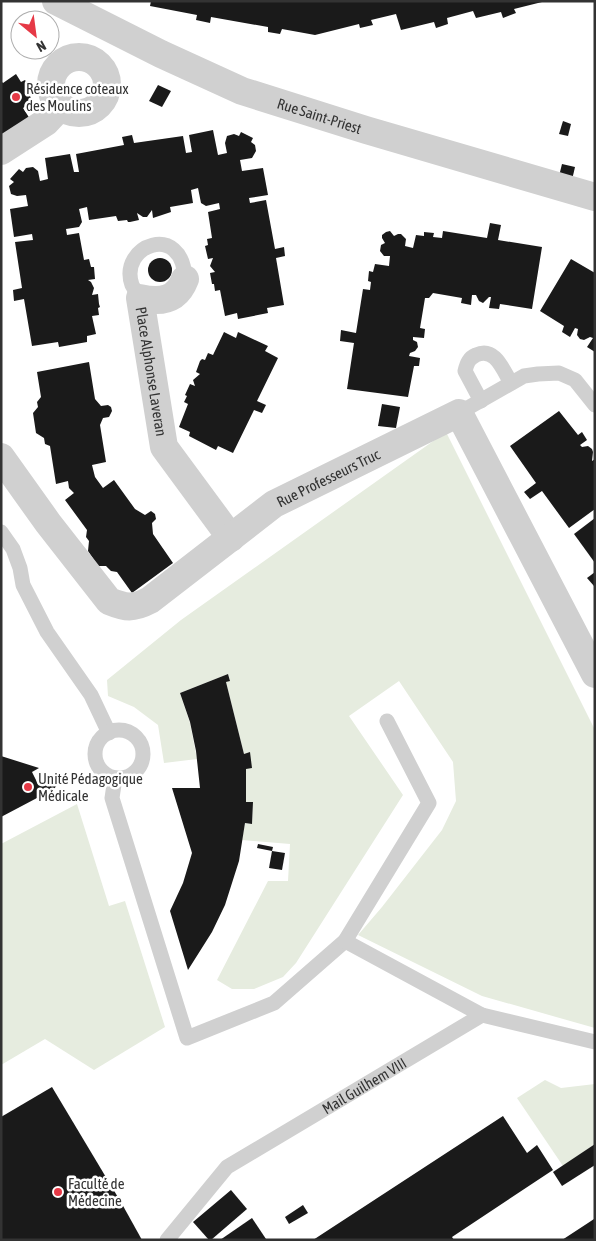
<svg xmlns="http://www.w3.org/2000/svg" width="596" height="1241" font-family="'Asap Condensed',sans-serif">
  <style>
    .green { fill: #e6ecdf }
    .building { fill: #1a1a1a }
    .lines { fill: none; stroke-linecap: round; stroke-linejoin: round }
    .service { stroke: #d0d0d0; stroke-width: 15 }
    .minor { stroke: #d0d0d0; stroke-width: 28 }
    .poi-dot { fill: #e63946; stroke: #fff; stroke-width: 2 }
    .labels { text-anchor: middle; dominant-baseline: central; stroke-width: 5; stroke-linejoin: round; paint-order: stroke }
    .poi-label { font-size: 15px; fill: #333; stroke: #fff; text-anchor: start }
    .street-label { font-size: 15px; fill: #333; stroke: #fff }
  </style>
  <rect width="100%" height="100%" fill="#fff"/>
  <g class="green">
    <path d="M 446,432 L 595,730 L 595,1028 L 482,996 L 358,935 L 382,907 L 442,830 L 456,801 L 453,762 L 399,681 L 349,716 L 403,795 L 296,963 L 283,977 L 254,989 L 232,989 L 217,980 L 268,881 L 288,881 L 290,844 L 242,840 L 245,823 L 252,824 L 253,802 L 246,802 L 246,769 L 250,753 L 244,754 L 226,682 L 230,680 L 228,674 L 180,693 L 190,723 L 197,759 L 164,763 L 158,725 L 134,707 L 108,696 L 107,680 L 181,620 Z"/>
    <path d="M 77,804 L 109,906 L 125,901 L 165,1027 L 94,1070 L 45,1039 L 1,1065 L 1,844 Z"/>
    <path d="M 545,1080 L 561,1088 L 595,1084 L 595,1144 L 563,1166 L 517,1098 Z"/>
  </g>
  <g class="building">
    <path d="M 151,1 L 542,1 L 542,2 L 514,9 L 516,13 L 503,18 L 501,12 L 476,18 L 473,11 L 447,18 L 448,24 L 436,28 L 434,22 L 401,30 L 396,14 L 371,20 L 373,25 L 360,28 L 359,24 L 315,35 L 282,29 L 280,34 L 268,32 L 268,27 L 211,17 L 210,23 L 196,20 L 197,15 L 150,6 Z"/>
    <path d="M 16,74 L 21,82 L 25,80 L 32,91 L 28,93 L 33,101 L 23,108 L 30,119 L 4,136 L 1,132 L 1,81 L 3,83 Z"/>
    <path d="M 158,85 L 171,91 L 162,107 L 149,101 Z"/>
    <path d="M 563,121 L 571,124 L 568,136 L 559,134 Z"/>
    <path d="M 213,130 L 218,155 L 227,153 L 225,143 L 227,136 L 234,134 L 239,136 L 241,132 L 253,138 L 251,142 L 255,145 L 256,151 L 252,158 L 240,160 L 242,171 L 263,168 L 268,195 L 249,198 L 250,203 L 266,200 L 275,249 L 284,247 L 285,256 L 276,258 L 284,305 L 267,308 L 268,313 L 238,319 L 237,313 L 225,316 L 220,290 L 215,291 L 214,284 L 212,284 L 210,273 L 215,272 L 210,266 L 213,258 L 208,259 L 205,246 L 208,245 L 207,239 L 212,238 L 208,212 L 220,209 L 219,203 L 206,206 L 201,203 L 198,188 L 191,190 L 193,203 L 170,207 L 171,212 L 153,218 L 152,210 L 147,217 L 143,217 L 137,213 L 139,220 L 130,222 L 128,222 L 127,220 L 118,221 L 116,216 L 89,220 L 87,207 L 79,209 L 82,222 L 79,227 L 66,229 L 67,235 L 79,233 L 84,260 L 89,259 L 91,267 L 94,267 L 95,279 L 88,280 L 91,282 L 94,288 L 92,295 L 98,294 L 99,304 L 100,307 L 98,308 L 99,315 L 92,316 L 96,334 L 87,336 L 87,342 L 59,347 L 58,342 L 32,346 L 24,299 L 14,301 L 13,290 L 22,288 L 15,242 L 33,240 L 32,234 L 14,237 L 10,209 L 28,206 L 26,195 L 17,196 L 11,194 L 9,186 L 14,182 L 10,179 L 19,169 L 23,172 L 26,168 L 33,167 L 38,171 L 40,181 L 48,179 L 45,158 L 70,154 L 74,172 L 79,172 L 76,154 L 124,145 L 122,137 L 132,135 L 134,143 L 183,136 L 186,153 L 192,152 L 189,135 Z"/>
    <path d="M 562,164 L 575,167 L 572,180 L 559,176 Z"/>
    <path d="M 490,223 L 501,225 L 498,240 L 542,247 L 532,309 L 500,304 L 499,309 L 489,308 L 491,297 L 489,297 L 483,303 L 479,301 L 476,295 L 472,295 L 471,305 L 461,303 L 462,298 L 433,293 L 429,298 L 425,298 L 420,328 L 425,329 L 424,338 L 413,337 L 413,340 L 417,342 L 418,347 L 415,351 L 410,353 L 409,356 L 420,358 L 419,366 L 414,366 L 408,397 L 347,389 L 354,343 L 340,341 L 341,330 L 356,333 L 363,289 L 370,290 L 371,282 L 368,281 L 369,271 L 373,272 L 375,264 L 389,266 L 390,256 L 384,256 L 380,251 L 381,245 L 385,243 L 382,238 L 382,235 L 386,232 L 390,231 L 394,236 L 398,234 L 401,234 L 406,239 L 405,246 L 413,248 L 416,235 L 424,236 L 424,232 L 434,233 L 433,237 L 442,238 L 443,231 L 487,238 Z"/>
    <circle cx="160" cy="270" r="12"/>
    <path d="M 571,259 L 595,273 L 595,352 L 587,347 L 593,338 L 590,337 L 584,340 L 580,339 L 577,335 L 578,329 L 575,328 L 570,337 L 562,332 L 564,326 L 540,311 Z"/>
    <path d="M 224,332 L 236,338 L 238,332 L 268,346 L 265,351 L 278,358 L 257,401 L 266,405 L 262,413 L 254,410 L 233,453 L 218,446 L 216,450 L 189,436 L 190,432 L 179,427 L 188,404 L 184,402 L 187,396 L 185,395 L 190,384 L 195,386 L 193,380 L 200,374 L 196,372 L 200,361 L 202,359 L 205,360 L 208,353 L 213,355 Z"/>
    <path d="M 89,362 L 95,399 L 101,406 L 108,405 L 111,407 L 112,411 L 109,417 L 103,418 L 100,425 L 106,462 L 92,465 L 95,477 L 103,488 L 114,480 L 135,509 L 145,515 L 151,511 L 155,514 L 156,519 L 152,523 L 153,534 L 173,563 L 132,593 L 117,572 L 111,571 L 106,566 L 98,566 L 88,551 L 89,541 L 86,537 L 87,530 L 65,500 L 74,493 L 69,488 L 68,481 L 56,484 L 50,446 L 45,444 L 44,438 L 36,433 L 33,413 L 38,407 L 37,402 L 41,397 L 37,372 Z"/>
    <path d="M 382,404 L 400,407 L 396,428 L 378,426 Z"/>
    <path d="M 559,411 L 578,435 L 582,432 L 587,440 L 580,445 L 582,447 L 588,446 L 592,449 L 593,452 L 592,461 L 595,459 L 595,509 L 569,528 L 542,491 L 530,499 L 524,492 L 536,483 L 510,446 Z"/>
    <path d="M 595,518 L 595,563 L 574,534 Z"/>
    <path d="M 595,572 L 595,585 L 594,586 L 587,578 Z"/>
    <path d="M 228,674 L 230,681 L 226,682 L 244,754 L 250,752 L 252,768 L 246,769 L 246,802 L 253,802 L 252,824 L 245,823 L 239,861 L 225,905 L 212,932 L 188,970 L 170,911 L 183,883 L 192,853 L 172,788 L 200,788 L 196,751 L 190,722 L 180,693 Z"/>
    <path d="M 1,756 L 39,768 L 32,772 L 37,782 L 47,776 L 53,777 L 57,781 L 57,785 L 54,789 L 1,817 Z"/>
    <path d="M 258,844 L 273,847 L 272,851 L 257,848 Z"/>
    <path d="M 272,851 L 285,853 L 282,870 L 269,868 Z"/>
    <path d="M 52,1087 L 122,1204 L 142,1240 L 1,1240 L 1,1117 Z"/>
    <path d="M 503,1116 L 527,1153 L 537,1145 L 553,1170 L 452,1237 L 454,1240 L 313,1240 Z"/>
    <path d="M 595,1144 L 595,1165 L 562,1186 L 553,1172 Z"/>
    <path d="M 231,1190 L 247,1209 L 211,1240 L 209,1240 L 193,1222 Z"/>
    <path d="M 303,1205 L 308,1213 L 289,1224 L 285,1217 Z"/>
    <path d="M 252,1218 L 266,1239 L 264,1240 L 220,1240 Z"/>
    <path d="M 594,1219 L 595,1240 L 562,1240 L 588,1223 Z"/>
  </g>
  <g class="lines">
    <g class="service">
      <path d="M 140,298 C 138,294 134,289 132,285 C 118,245 183,221 185,279"/>
      <path d="M 481,401 L 465,371 C 467,363 469,358 476,355 C 495,346 503,370 511,383"/>
      <path d="M 459,413 L 524,376 L 538,374 L 559,373 L 575,380 L 595,405"/>
      <path d="M 1,532 L 13,549 L 20,568 L 23,585 L 47,632 L 91,695 L 109,733"/>
      <circle cx="119" cy="754" r="24"/>
      <path d="M 115,778 L 112,798 L 187,1038 L 274,1003 L 345,941 L 429,803 L 387,721"/>
      <path d="M 345,941 L 482,1015"/>
      <path id="s1" d="M 167,1240 L 227,1167 L 482,1015 L 595,1042"/>
    </g>
    <g class="minor">
      <path id="s2" d="M 56,1 L 161,54 L 242,91 L 366,130 L 595,197"/>
      <circle cx="79" cy="85" r="28"/>
      <path d="M 1,151 L 46,122 L 61,106"/>
      <path id="s3" d="M 185,279 C 177,300 161,303 140,298 L 164,447 L 231,538"/>
      <path id="s4" d="M 1,457 L 48,523 L 109,601 C 126,608 133,609 150,600 L 274,504 L 459,413 L 595,674"/>
    </g>
  </g>
  <g class="poi-dot">
    <circle cx="16" cy="97" r="5"/>
    <circle cx="28" cy="787" r="5"/>
    <circle cx="58" cy="1192" r="5"/>
  </g>
  <g class="labels">
    <g class="poi-label">
      <text x="26" y="88">Résidence coteaux<tspan x="26" dy="17">des Moulins</tspan></text>
      <text x="38" y="778">Unité Pédagogique<tspan x="38" dy="17">Médicale</tspan></text>
      <text x="68" y="1183">Faculté de<tspan x="68" dy="17">Médecine</tspan></text>
    </g>
    <g class="street-label">
      <text stroke="none"><textPath href="#s2" startOffset="288">Rue Saint-Priest</textPath></text>
      <text stroke="none"><textPath href="#s3" startOffset="129">Place Alphonse Laveran</textPath></text>
      <text stroke="none"><textPath href="#s4" startOffset="440">Rue Professeurs Truc</textPath></text>
      <text stroke="none"><textPath href="#s1" startOffset="254">Mail Guilhem VIII</textPath></text>
    </g>
  </g>
  <rect width="596" height="1241" fill="none" stroke="#333333" stroke-width="5"/>
  <g transform="translate(35 35) rotate(151)"><circle r="24" fill="#ffffff" stroke="#adadad"/>
  <path d="M0-4L9 19L0 12L-9 19Z" fill="#e63946"/>
  <text y="-8" font-size="14" font-weight="bold" text-anchor="middle" fill="#333333">N</text>
  </g>
</svg>
